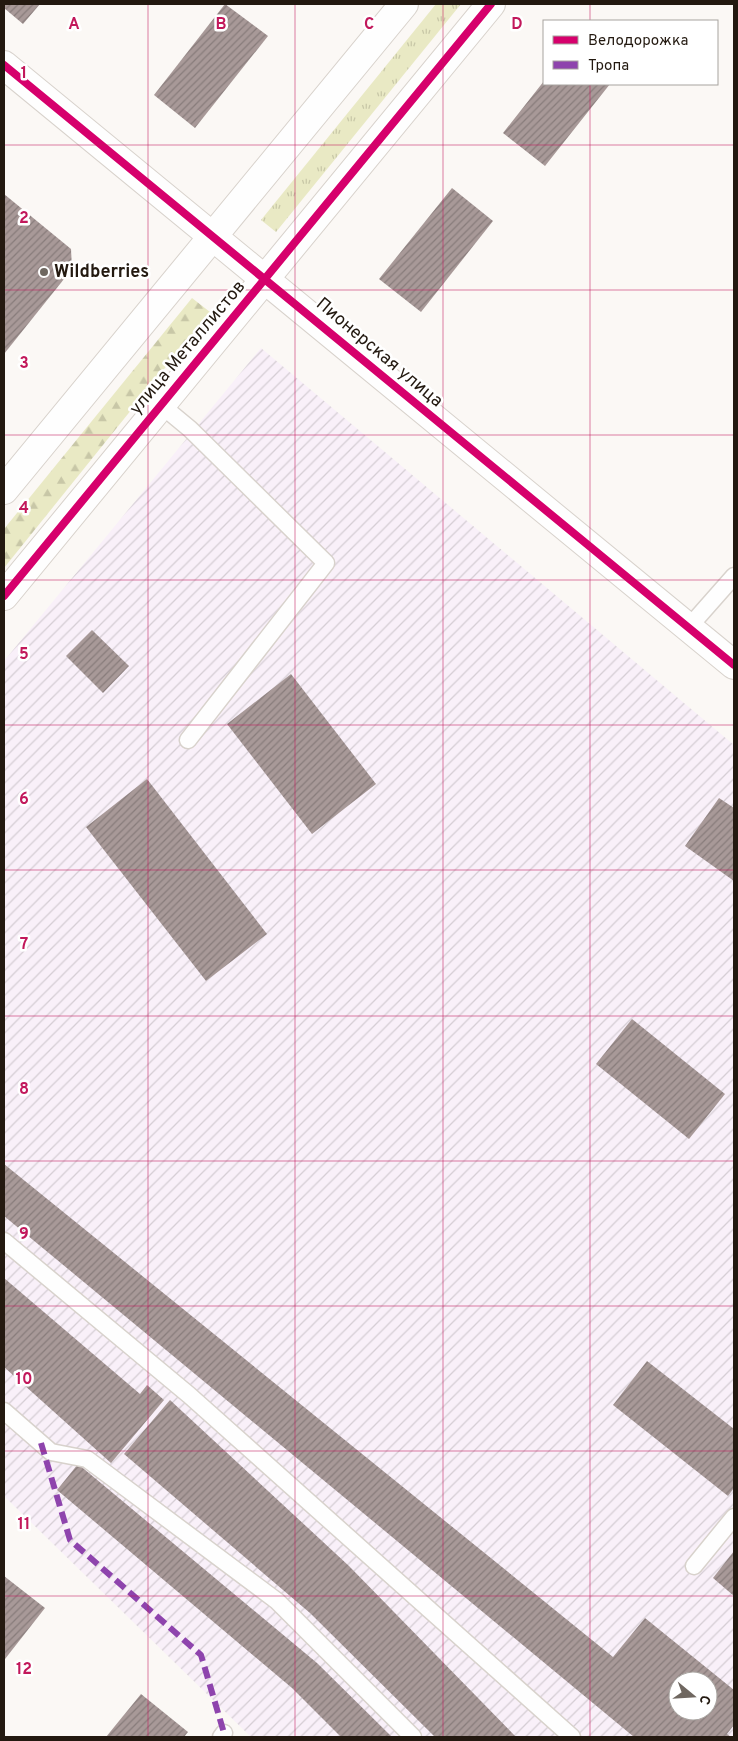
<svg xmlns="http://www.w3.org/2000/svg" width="738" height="1741" font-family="Overpass,sans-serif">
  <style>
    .industrial { fill: url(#industrial-furrows); fill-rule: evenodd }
    .grass { fill: url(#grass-tufts) }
    .forest { fill: url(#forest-firs) }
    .building { fill: url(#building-hatch); fill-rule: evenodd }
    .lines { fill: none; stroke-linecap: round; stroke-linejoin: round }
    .service-casing { stroke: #d8d2cc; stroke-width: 19 }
    .minor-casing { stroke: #d8d2cc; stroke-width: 30 }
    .tertiary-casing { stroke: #d8d2cc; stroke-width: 30 }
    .service { stroke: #fefefe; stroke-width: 16 }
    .minor { stroke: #fefefe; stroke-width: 28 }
    .tertiary { stroke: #fefefe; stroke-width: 28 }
    .quiet { stroke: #8e44ad; stroke-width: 6; stroke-dasharray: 12 6; stroke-linecap: butt }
    .cycleway-casing { stroke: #fff; stroke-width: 11 }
    .cycleway { stroke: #d6006c; stroke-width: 8 }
    .grid { fill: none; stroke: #c2185b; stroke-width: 1; stroke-opacity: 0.55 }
    .poi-dot { fill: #6f6760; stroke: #fff; stroke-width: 2 }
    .labels { text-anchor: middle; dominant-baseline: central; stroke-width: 5; stroke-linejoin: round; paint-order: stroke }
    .poi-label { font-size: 18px; font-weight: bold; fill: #231910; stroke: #fff; text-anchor: start }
    .street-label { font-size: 18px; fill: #231910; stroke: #fff }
    .grid-label { font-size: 16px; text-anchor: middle; font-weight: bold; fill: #c2185b; stroke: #fff; stroke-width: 5; stroke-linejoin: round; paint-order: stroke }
  </style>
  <defs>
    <pattern id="industrial-furrows" width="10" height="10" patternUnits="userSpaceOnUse" patternTransform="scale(1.25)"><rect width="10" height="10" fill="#f9f0f9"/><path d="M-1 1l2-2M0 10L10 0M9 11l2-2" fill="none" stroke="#d5cdd4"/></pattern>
    <pattern id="grass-tufts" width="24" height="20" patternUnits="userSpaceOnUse" patternTransform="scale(1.25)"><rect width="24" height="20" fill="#e9e9c4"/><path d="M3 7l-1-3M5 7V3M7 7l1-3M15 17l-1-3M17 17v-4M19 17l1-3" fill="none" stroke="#c8c7a7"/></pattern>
    <pattern id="forest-firs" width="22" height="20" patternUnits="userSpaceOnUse" patternTransform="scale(1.25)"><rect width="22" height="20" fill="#e9e9c4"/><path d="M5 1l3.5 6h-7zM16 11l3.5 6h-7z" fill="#c8c7a7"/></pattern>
    <pattern id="building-hatch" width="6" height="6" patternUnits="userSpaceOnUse" patternTransform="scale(1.25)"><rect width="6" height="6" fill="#a89998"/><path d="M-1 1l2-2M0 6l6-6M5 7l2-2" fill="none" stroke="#887c7b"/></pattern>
  </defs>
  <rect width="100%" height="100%" fill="#fbf8f5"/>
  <path class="industrial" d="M 261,348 L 734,745 L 734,1737 L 251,1737 L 4,1496 L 4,661 ZM 678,1681 L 708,1681 L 708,1711 L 678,1711 Z"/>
  <path class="grass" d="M 436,4 L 461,4 L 276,232 L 261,220 Z"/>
  <path class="forest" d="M 192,298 L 210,312 L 4,568 L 4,529 Z"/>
  <g class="building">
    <path d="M 4,4 L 40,4 L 23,24 L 4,8 Z"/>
    <path d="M 225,4 L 268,36 L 195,128 L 154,95 Z"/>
    <path d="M 544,81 L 544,84 L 610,84 L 545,166 L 503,133 Z"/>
    <path d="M 452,188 L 493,221 L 421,312 L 379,279 Z"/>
    <path d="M 4,194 L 71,249 L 72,269 L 4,354 Z"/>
    <path d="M 92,630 L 129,666 L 103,693 L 66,656 Z"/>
    <path d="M 291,674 L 376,784 L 312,834 L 227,724 Z"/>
    <path d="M 147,779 L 267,934 L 206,981 L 86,827 Z"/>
    <path d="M 719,798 L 734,808 L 734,881 L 685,846 Z"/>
    <path d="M 632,1019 L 725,1094 L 689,1139 L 596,1064 Z"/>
    <path d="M 4,1164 L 613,1657 L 645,1618 L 734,1690 L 734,1725 L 727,1734 L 731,1737 L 634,1737 L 4,1216 ZM 678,1681 L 708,1681 L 708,1711 L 678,1711 Z"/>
    <path d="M 4,1278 L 140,1394 L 147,1385 L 164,1400 L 111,1463 L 4,1367 Z"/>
    <path d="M 647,1361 L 734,1429 L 734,1488 L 728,1496 L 613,1405 Z"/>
    <path d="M 170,1400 L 349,1566 L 516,1737 L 435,1737 L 310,1613 L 124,1454 Z"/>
    <path d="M 78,1464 L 317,1663 L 392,1737 L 341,1737 L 292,1688 L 57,1490 Z"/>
    <path d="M 734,1551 L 734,1596 L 713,1578 Z"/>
    <path d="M 4,1576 L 45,1608 L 5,1659 L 4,1658 Z"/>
    <path d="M 141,1694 L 188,1732 L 184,1737 L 106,1737 Z"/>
  </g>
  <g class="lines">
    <defs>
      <g id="service">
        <path d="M 161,405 L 190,429 L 326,563 L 188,740"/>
        <path d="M 689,627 L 734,576"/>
        <path d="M 4,1241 L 189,1395 L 572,1737"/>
        <path d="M 4,1411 L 51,1452 L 87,1459 L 277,1601 L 413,1737"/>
        <path d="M 694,1566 L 734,1517"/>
        <path d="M 221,1737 L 224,1733"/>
      </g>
      <path id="minor" d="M 4,65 L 734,665"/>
      <g id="tertiary">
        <path d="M 4,490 L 404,4"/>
        <path d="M 4,596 L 491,4"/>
      </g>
    </defs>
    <use href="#service" class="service-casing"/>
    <use href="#minor" class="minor-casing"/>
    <use href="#tertiary" class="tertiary-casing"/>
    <use href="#service" class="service"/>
    <use href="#minor" class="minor"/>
    <use href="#tertiary" class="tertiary"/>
    <path class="quiet" d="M 41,1443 L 70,1540 L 201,1655 L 224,1733"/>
    <defs>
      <g id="cycleway">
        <path d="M 4,65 L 734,665"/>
        <path d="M 4,596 L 491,4"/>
      </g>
    </defs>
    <use href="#cycleway" class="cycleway-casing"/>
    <use href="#cycleway" class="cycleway"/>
  </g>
  <path class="grid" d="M 148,4 L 148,1737M 295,4 L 295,1737M 443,4 L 443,1737M 590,4 L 590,21M 590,84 L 590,1737M 4,145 L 734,145M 4,290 L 734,290M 4,435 L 734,435M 4,580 L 734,580M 4,725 L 734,725M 4,870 L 734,870M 4,1016 L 734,1016M 4,1161 L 734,1161M 4,1306 L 734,1306M 4,1451 L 734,1451M 4,1596 L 734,1596"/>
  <circle class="poi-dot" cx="44" cy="272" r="5"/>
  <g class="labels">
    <g class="poi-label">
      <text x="54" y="272">Wildberries</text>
    </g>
    <g class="street-label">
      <text transform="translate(188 348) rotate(-50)">улица Металлистов</text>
      <text transform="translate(379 353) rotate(40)">Пионерская улица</text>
    </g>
  </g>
  <g class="grid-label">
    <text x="74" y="29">A</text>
    <text x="221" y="29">B</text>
    <text x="369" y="29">C</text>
    <text x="517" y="29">D</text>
    <text x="24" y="78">1</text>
    <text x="24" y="223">2</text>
    <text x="24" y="368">3</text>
    <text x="24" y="513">4</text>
    <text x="24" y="659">5</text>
    <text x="24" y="804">6</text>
    <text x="24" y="949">7</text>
    <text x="24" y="1094">8</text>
    <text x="24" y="1239">9</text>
    <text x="24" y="1384">10</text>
    <text x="24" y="1529">11</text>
    <text x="24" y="1674">12</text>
  </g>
  <rect width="738" height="1741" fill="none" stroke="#231910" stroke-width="10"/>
  <rect x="543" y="20" width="175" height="65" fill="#ffffff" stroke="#a7a39f"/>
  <rect x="553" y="36" width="25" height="8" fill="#d6006c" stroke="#a7a39f"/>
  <text x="588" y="45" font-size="15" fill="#231910">Велодорожка</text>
  <rect x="553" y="61" width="25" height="8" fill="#8e44ad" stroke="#a7a39f"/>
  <text x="588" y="70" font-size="15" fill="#231910">Тропа</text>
  <g transform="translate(693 1696) rotate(108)"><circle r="24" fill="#ffffff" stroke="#a7a39f"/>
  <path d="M0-4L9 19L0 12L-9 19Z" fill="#6f6760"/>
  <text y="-8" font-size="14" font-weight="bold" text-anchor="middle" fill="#231910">С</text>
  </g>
</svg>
